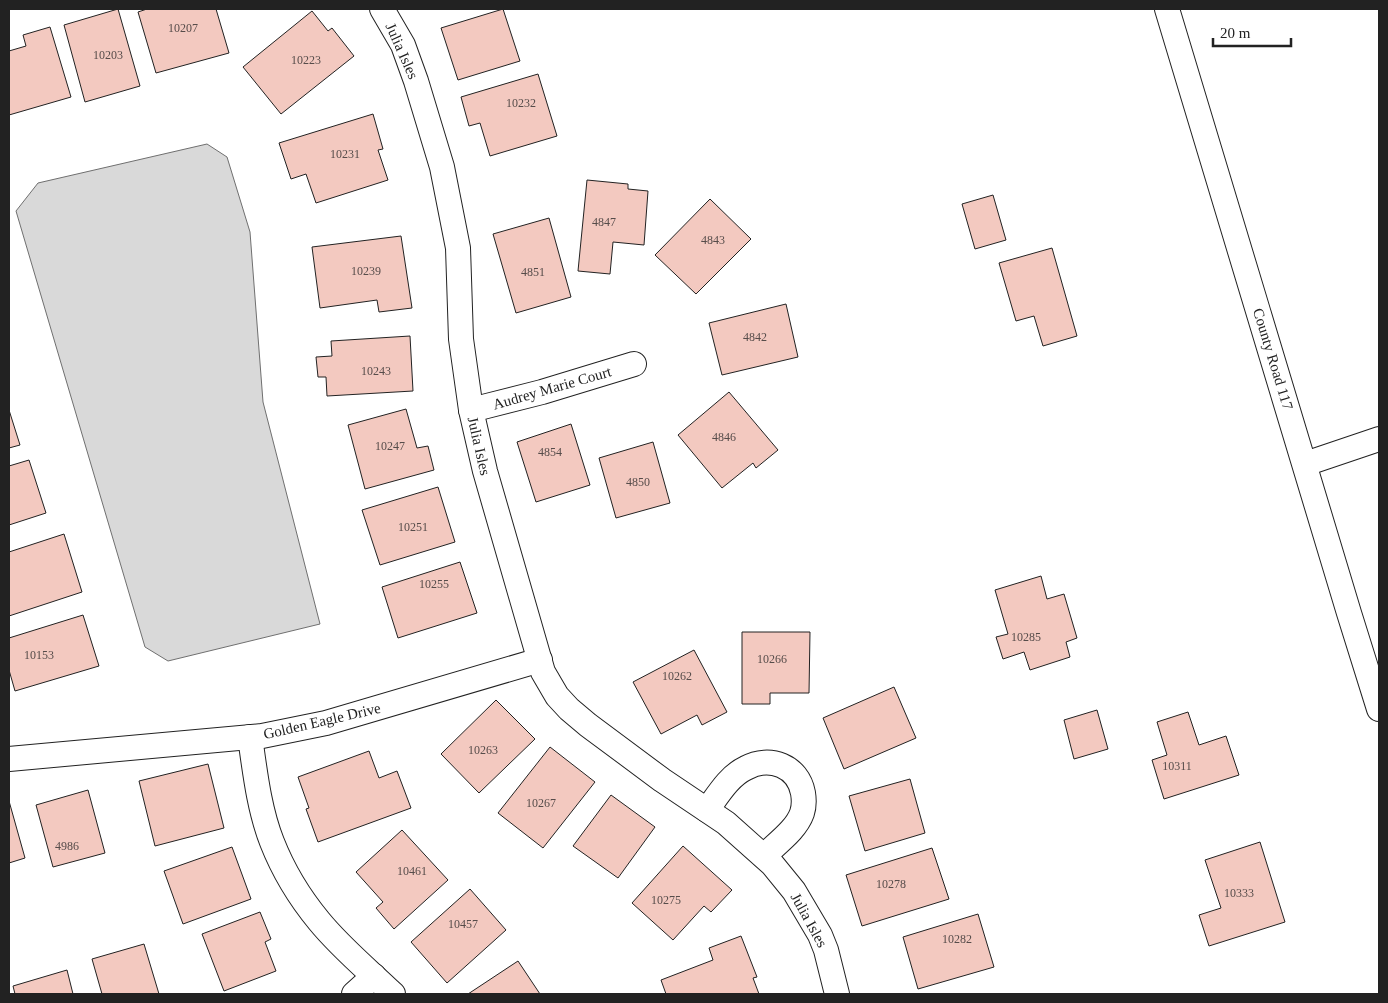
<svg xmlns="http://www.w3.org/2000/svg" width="1388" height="1003" font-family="Georgia,serif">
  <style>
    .water { fill: #d9d9d9; stroke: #6f6f6f }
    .building { fill: #f3c9c0; stroke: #222 }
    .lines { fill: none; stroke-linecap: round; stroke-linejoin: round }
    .street-casing { stroke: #222; stroke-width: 26 }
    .street { stroke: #fff; stroke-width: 24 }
    .labels { text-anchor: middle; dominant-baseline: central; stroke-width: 4; stroke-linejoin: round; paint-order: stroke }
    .number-label { font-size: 12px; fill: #564c4a }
    .street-label { font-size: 15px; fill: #222; stroke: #fff }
  </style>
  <rect width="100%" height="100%" fill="#fff"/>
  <path class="water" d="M 207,144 L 227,157 L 250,232 L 263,402 L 320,624 L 168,661 L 145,647 L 16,211 L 38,183 Z"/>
  <g class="building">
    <path d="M 118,9 L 140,86 L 85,102 L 64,25 Z"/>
    <path d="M 147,9 L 216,9 L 229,53 L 156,73 L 138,12 Z"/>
    <path d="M 503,9 L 520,61 L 458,80 L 441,28 Z"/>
    <path d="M 312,11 L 328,31 L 332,28 L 354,56 L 281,114 L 243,67 Z"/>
    <path d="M 50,27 L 71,97 L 9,115 L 9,51 L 26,46 L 23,35 Z"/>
    <path d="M 538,74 L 557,136 L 490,156 L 480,123 L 469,126 L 461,97 Z"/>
    <path d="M 373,114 L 383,149 L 378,150 L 388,180 L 316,203 L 306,174 L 291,179 L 279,143 Z"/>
    <path d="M 587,180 L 628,184 L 628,189 L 648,191 L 644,245 L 613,242 L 610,274 L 578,271 Z"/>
    <path d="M 993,195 L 1006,240 L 975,249 L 962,204 Z"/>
    <path d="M 710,199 L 751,239 L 696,294 L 655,255 Z"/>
    <path d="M 549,218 L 571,297 L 516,313 L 493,234 Z"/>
    <path d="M 401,236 L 412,308 L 379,312 L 377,300 L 320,308 L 312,247 Z"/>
    <path d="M 1052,248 L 1077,336 L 1043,346 L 1034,316 L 1016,321 L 999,263 Z"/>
    <path d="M 786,304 L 798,357 L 722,375 L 709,323 Z"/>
    <path d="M 410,336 L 413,391 L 327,396 L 326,377 L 318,377 L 316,357 L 332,356 L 331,341 Z"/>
    <path d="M 729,392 L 778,450 L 756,468 L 753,463 L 722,488 L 678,435 Z"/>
    <path d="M 406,409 L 417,448 L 428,446 L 434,470 L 365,489 L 348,425 Z"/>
    <path d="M 9,410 L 20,445 L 9,448 Z"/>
    <path d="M 571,424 L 590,485 L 536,502 L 517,442 Z"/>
    <path d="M 653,442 L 670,503 L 616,518 L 599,458 Z"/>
    <path d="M 29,460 L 46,513 L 9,525 L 9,466 Z"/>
    <path d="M 438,487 L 455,542 L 380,565 L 362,510 Z"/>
    <path d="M 64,534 L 82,592 L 9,616 L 9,552 Z"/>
    <path d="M 460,562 L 477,613 L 398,638 L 382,587 Z"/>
    <path d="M 1041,576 L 1047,599 L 1064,594 L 1077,638 L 1066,642 L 1070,657 L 1030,670 L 1024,652 L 1003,659 L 996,637 L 1008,634 L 995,590 Z"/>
    <path d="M 83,615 L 99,666 L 15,691 L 9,670 L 9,638 Z"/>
    <path d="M 742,632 L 810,632 L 809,693 L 770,693 L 770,704 L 742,704 Z"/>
    <path d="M 694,650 L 727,712 L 702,725 L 697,715 L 661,734 L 633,682 Z"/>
    <path d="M 894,687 L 916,738 L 844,769 L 823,718 Z"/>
    <path d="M 496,700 L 535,739 L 479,793 L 441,754 Z"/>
    <path d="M 1097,710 L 1108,749 L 1074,759 L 1064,720 Z"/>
    <path d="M 1188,712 L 1199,745 L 1226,736 L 1239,775 L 1164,799 L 1152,760 L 1167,755 L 1157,722 Z"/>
    <path d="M 550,747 L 595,782 L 543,848 L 498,813 Z"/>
    <path d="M 369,751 L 379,778 L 397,771 L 411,808 L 318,842 L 306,809 L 309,808 L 298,777 Z"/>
    <path d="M 208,764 L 224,828 L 155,846 L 139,781 Z"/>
    <path d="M 910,779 L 925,833 L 865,851 L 849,796 Z"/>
    <path d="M 88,790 L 105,853 L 53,867 L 36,805 Z"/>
    <path d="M 611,795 L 655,827 L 618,878 L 573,846 Z"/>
    <path d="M 9,801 L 25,858 L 9,863 Z"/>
    <path d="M 402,830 L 448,880 L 394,929 L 376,908 L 383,902 L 356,872 Z"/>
    <path d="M 1260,842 L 1285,922 L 1209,946 L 1199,915 L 1221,908 L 1205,860 Z"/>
    <path d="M 683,846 L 732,890 L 711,912 L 704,906 L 673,940 L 632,903 Z"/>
    <path d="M 232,847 L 251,899 L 183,924 L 164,871 Z"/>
    <path d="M 932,848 L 949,899 L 862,926 L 846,875 Z"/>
    <path d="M 470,889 L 506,930 L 447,983 L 411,942 Z"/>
    <path d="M 260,912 L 271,939 L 265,942 L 276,971 L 224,991 L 202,934 Z"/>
    <path d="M 978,914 L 994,967 L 918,989 L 903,937 Z"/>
    <path d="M 741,936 L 757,977 L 753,978 L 759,994 L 666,994 L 661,980 L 713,960 L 709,948 Z"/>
    <path d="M 144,944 L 159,994 L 102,994 L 92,959 Z"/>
    <path d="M 518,961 L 540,994 L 468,994 Z"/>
    <path d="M 67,970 L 73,994 L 15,994 L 13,986 Z"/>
  </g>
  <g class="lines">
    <defs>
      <g id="street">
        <path d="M 382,9 L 403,45 L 416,81 L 442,167 L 458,248 L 461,339 L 471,410 L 485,471 L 543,672 L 557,696 L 569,709 L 588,725 L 662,780 L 726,823 L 772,864 L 794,891 L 820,935 L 826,950 L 837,994"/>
        <path d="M 1167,9 L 1349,613 L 1379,709"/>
        <path d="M 471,410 L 542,392 L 634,364"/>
        <path d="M 1305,464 L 1379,439"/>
        <path d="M 250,737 C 255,772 259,809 272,842 C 283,870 300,898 319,921 C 341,948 368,970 393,994"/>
        <path d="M 9,759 L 262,736 L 326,723 L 540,660"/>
        <path d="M 707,810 C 718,795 729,776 746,768 C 770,755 798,766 803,793 C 804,799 804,807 802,813 C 796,830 777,843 764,856"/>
        <path d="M 354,994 L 374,976"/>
      </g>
    </defs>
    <use href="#street" class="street-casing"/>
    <use href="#street" class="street"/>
  </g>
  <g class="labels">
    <g class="number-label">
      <text x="183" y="28">10207</text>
      <text x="108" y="55">10203</text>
      <text x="306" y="60">10223</text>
      <text x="521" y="103">10232</text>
      <text x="345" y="154">10231</text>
      <text x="604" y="222">4847</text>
      <text x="713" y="240">4843</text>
      <text x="366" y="271">10239</text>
      <text x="533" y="272">4851</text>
      <text x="755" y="337">4842</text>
      <text x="376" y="371">10243</text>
      <text x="724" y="437">4846</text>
      <text x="390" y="446">10247</text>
      <text x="550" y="452">4854</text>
      <text x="638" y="482">4850</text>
      <text x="413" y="527">10251</text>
      <text x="434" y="584">10255</text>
      <text x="1026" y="637">10285</text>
      <text x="39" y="655">10153</text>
      <text x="772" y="659">10266</text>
      <text x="677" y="676">10262</text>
      <text x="483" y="750">10263</text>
      <text x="1177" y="766">10311</text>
      <text x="541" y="803">10267</text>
      <text x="67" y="846">4986</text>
      <text x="412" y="871">10461</text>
      <text x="891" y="884">10278</text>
      <text x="1239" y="893">10333</text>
      <text x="666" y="900">10275</text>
      <text x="463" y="924">10457</text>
      <text x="957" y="939">10282</text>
    </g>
    <g class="street-label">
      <text transform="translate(402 51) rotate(66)">Julia Isles</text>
      <text transform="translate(1273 359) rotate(73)">County Road 117</text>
      <text transform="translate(552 388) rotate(-16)">Audrey Marie Court</text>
      <text transform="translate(479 446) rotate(77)">Julia Isles</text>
      <text transform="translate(322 721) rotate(-13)">Golden Eagle Drive</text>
      <text transform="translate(809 920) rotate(61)">Julia Isles</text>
    </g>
  </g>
  <rect width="1388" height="1003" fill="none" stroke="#222222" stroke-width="20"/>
  <path d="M1213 38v8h78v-8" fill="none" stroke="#222222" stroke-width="2.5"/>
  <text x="1220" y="38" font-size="15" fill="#222222" stroke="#ffffff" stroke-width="4" paint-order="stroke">20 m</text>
</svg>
